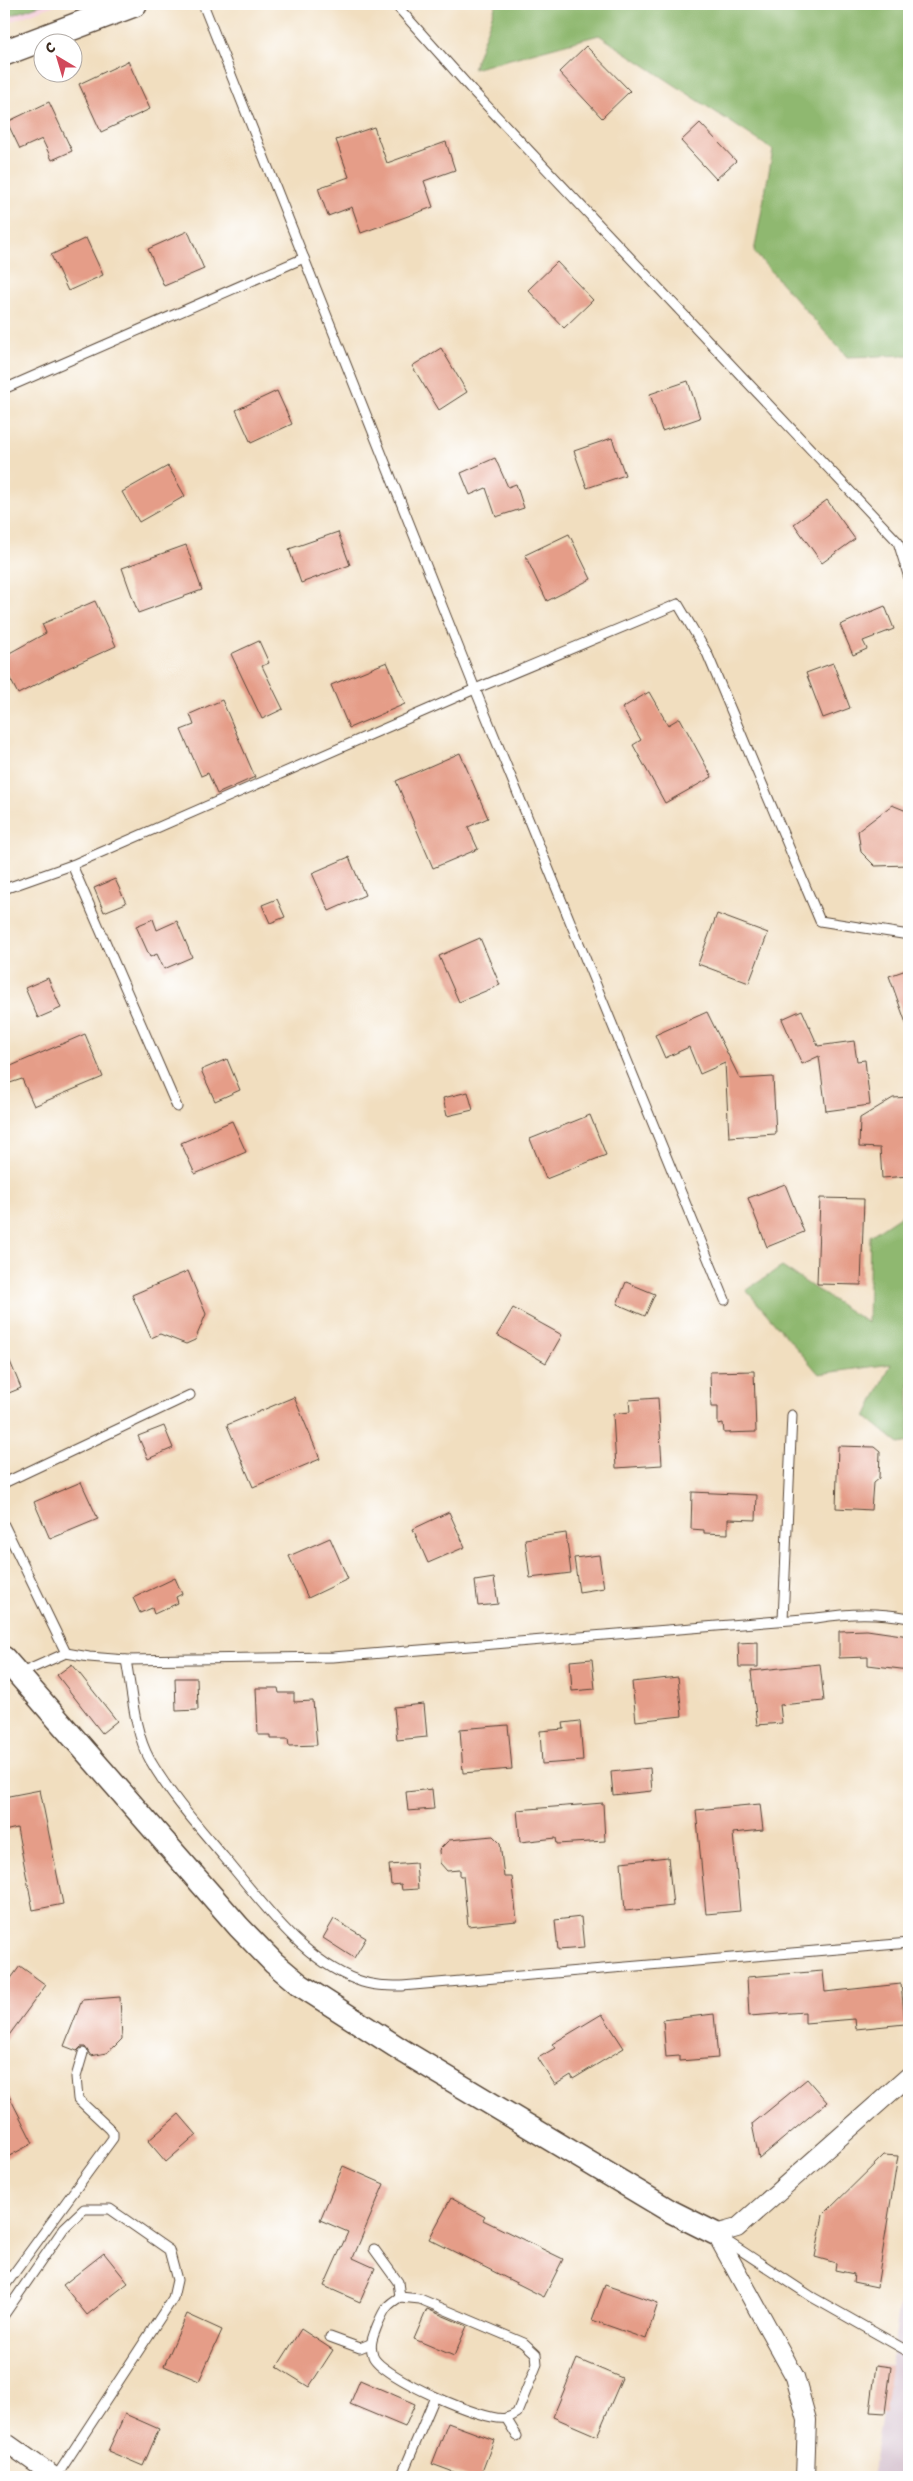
<svg xmlns="http://www.w3.org/2000/svg" width="913" height="2481" font-family="'Shantell Sans',sans-serif">
  <style>
    .built { fill: #f5cfda }
    .industrial { fill: #d1bdcb }
    .forest { fill: #8fb86f; stroke: #657146 }
    .building { fill: #e59d88 }
    .lines { fill: none; stroke-linecap: round; stroke-linejoin: round }
    .service-casing { stroke: #564536; stroke-width: 11 }
    .minor-casing { stroke: #564536; stroke-width: 20 }
    .tertiary-casing { stroke: #564536; stroke-width: 25 }
    .secondary-casing { stroke: #564536; stroke-width: 28 }
    .service { stroke: #fff; stroke-width: 9 }
    .minor { stroke: #fff; stroke-width: 18 }
    .tertiary { stroke: #fff; stroke-width: 22 }
    .secondary { stroke: #fff; stroke-width: 25 }
  </style>
  <rect width="100%" height="100%" fill="#fff"/>
  <filter id="ink" filterUnits="userSpaceOnUse"><feTurbulence type="fractalNoise" baseFrequency=".02" numOctaves="2"/><feDisplacementMap in="SourceGraphic" scale="10" xChannelSelector="R" yChannelSelector="G"/><feConvolveMatrix kernelMatrix="1 2 1 2 8 2 1 2 1" color-interpolation-filters="sRGB"/></filter>
  <filter id="wash" filterUnits="userSpaceOnUse"><feTurbulence type="fractalNoise" baseFrequency=".0096" numOctaves="4" result="noise"/><feDisplacementMap in="SourceGraphic" scale="20" xChannelSelector="R" yChannelSelector="G"/><feGaussianBlur stdDeviation="1.12" result="paint"/><feColorMatrix in="noise" values="0 0 0 0 0 0 0 0 0 0 0 0 0 0 0 0 0 1.4 0 .05"/><feComposite in="paint" operator="in"/></filter>
  <g filter="url(#wash)">
    <rect width="100%" height="100%" fill="#f1debf"/>
    <path class="built" d="M 4,4 L 58,4 L 4,24 Z"/>
    <path class="industrial" d="M 909,2235 L 909,2477 L 872,2477 L 882,2413 L 870,2412 L 876,2365 L 891,2366 Z"/>
    <g class="forest">
      <path d="M 4,4 L 43,4 L 4,18 Z"/>
      <path d="M 496,4 L 909,4 L 909,355 L 847,357 L 754,252 L 773,150 L 599,35 L 473,69 Z"/>
      <path d="M 909,1210 L 909,1442 L 899,1444 L 866,1417 L 891,1364 L 819,1374 L 746,1290 L 782,1267 L 868,1323 L 870,1236 Z"/>
    </g>
    <g id="blocks">
      <g class="building">
        <path d="M 586,46 L 630,91 L 602,118 L 559,72 Z"/>
        <path d="M 128,61 L 150,109 L 101,132 L 79,84 Z"/>
        <path d="M 49,102 L 72,151 L 52,160 L 42,139 L 20,149 L 7,122 Z"/>
        <path d="M 700,123 L 736,161 L 716,179 L 681,141 Z"/>
        <path d="M 374,127 L 387,163 L 446,142 L 455,170 L 424,181 L 433,207 L 361,233 L 352,207 L 328,216 L 318,188 L 349,177 L 336,140 Z"/>
        <path d="M 188,231 L 204,269 L 164,286 L 148,249 Z"/>
        <path d="M 86,238 L 103,275 L 68,291 L 51,255 Z"/>
        <path d="M 557,262 L 593,300 L 564,328 L 528,290 Z"/>
        <path d="M 441,348 L 467,392 L 439,410 L 412,366 Z"/>
        <path d="M 688,381 L 700,418 L 662,431 L 650,394 Z"/>
        <path d="M 277,391 L 292,424 L 251,443 L 236,410 Z"/>
        <path d="M 612,438 L 625,475 L 587,488 L 574,451 Z"/>
        <path d="M 495,458 L 508,487 L 516,484 L 524,508 L 496,517 L 486,488 L 470,495 L 461,473 Z"/>
        <path d="M 168,466 L 185,496 L 139,522 L 122,492 Z"/>
        <path d="M 827,500 L 855,539 L 822,563 L 794,524 Z"/>
        <path d="M 338,532 L 350,565 L 301,583 L 289,549 Z"/>
        <path d="M 569,534 L 591,579 L 547,601 L 525,555 Z"/>
        <path d="M 186,545 L 202,590 L 138,613 L 122,568 Z"/>
        <path d="M 95,601 L 116,646 L 68,668 L 18,694 L 4,667 L 4,656 L 46,633 L 42,624 Z"/>
        <path d="M 885,606 L 894,629 L 863,641 L 867,649 L 853,655 L 840,625 Z"/>
        <path d="M 259,641 L 269,663 L 262,666 L 283,709 L 262,719 L 231,654 Z"/>
        <path d="M 387,662 L 405,704 L 349,728 L 331,685 Z"/>
        <path d="M 833,663 L 850,708 L 823,718 L 806,673 Z"/>
        <path d="M 649,692 L 668,725 L 680,718 L 712,777 L 665,803 L 633,745 L 641,740 L 622,708 Z"/>
        <path d="M 222,700 L 255,777 L 217,794 L 208,773 L 201,776 L 181,730 L 194,725 L 190,714 Z"/>
        <path d="M 460,753 L 488,818 L 468,827 L 478,849 L 433,868 L 396,781 Z"/>
        <path d="M 892,805 L 909,812 L 909,865 L 875,866 L 861,852 L 858,831 Z"/>
        <path d="M 349,857 L 365,895 L 329,911 L 312,873 Z"/>
        <path d="M 115,879 L 126,903 L 104,912 L 94,888 Z"/>
        <path d="M 277,899 L 285,917 L 270,923 L 262,905 Z"/>
        <path d="M 717,914 L 768,933 L 749,983 L 698,964 Z"/>
        <path d="M 153,919 L 157,930 L 177,921 L 192,957 L 164,969 L 157,954 L 150,957 L 136,926 Z"/>
        <path d="M 480,938 L 500,985 L 459,1002 L 439,956 Z"/>
        <path d="M 909,969 L 909,1026 L 907,1026 L 889,976 Z"/>
        <path d="M 48,978 L 61,1008 L 38,1018 L 25,988 Z"/>
        <path d="M 802,1010 L 818,1046 L 854,1041 L 857,1061 L 865,1060 L 870,1105 L 826,1111 L 819,1056 L 802,1064 L 782,1019 Z"/>
        <path d="M 707,1012 L 740,1079 L 773,1077 L 776,1134 L 729,1137 L 725,1063 L 700,1074 L 689,1047 L 665,1058 L 655,1035 Z"/>
        <path d="M 85,1034 L 103,1077 L 34,1106 L 22,1079 L 4,1085 L 4,1069 Z"/>
        <path d="M 227,1059 L 240,1090 L 215,1101 L 201,1070 Z"/>
        <path d="M 468,1092 L 473,1110 L 447,1116 L 443,1098 Z"/>
        <path d="M 909,1097 L 909,1176 L 882,1178 L 880,1148 L 859,1147 L 860,1118 L 893,1098 Z"/>
        <path d="M 590,1115 L 606,1155 L 546,1179 L 530,1139 Z"/>
        <path d="M 232,1121 L 246,1152 L 195,1174 L 181,1143 Z"/>
        <path d="M 785,1184 L 804,1232 L 767,1247 L 748,1198 Z"/>
        <path d="M 820,1198 L 864,1199 L 861,1285 L 817,1284 Z"/>
        <path d="M 188,1271 L 206,1314 L 195,1340 L 186,1344 L 160,1334 L 151,1338 L 132,1295 Z"/>
        <path d="M 626,1282 L 655,1294 L 645,1316 L 617,1304 Z"/>
        <path d="M 513,1308 L 562,1335 L 546,1363 L 497,1335 Z"/>
        <path d="M 4,1347 L 21,1388 L 4,1395 Z"/>
        <path d="M 754,1371 L 756,1432 L 724,1433 L 723,1423 L 718,1424 L 718,1407 L 711,1407 L 710,1372 Z"/>
        <path d="M 294,1397 L 320,1459 L 253,1487 L 227,1425 Z"/>
        <path d="M 658,1398 L 662,1465 L 616,1468 L 613,1414 L 630,1412 L 629,1400 Z"/>
        <path d="M 164,1426 L 173,1448 L 148,1459 L 138,1436 Z"/>
        <path d="M 838,1446 L 874,1447 L 880,1452 L 879,1478 L 873,1483 L 871,1510 L 836,1508 Z"/>
        <path d="M 81,1482 L 98,1519 L 50,1539 L 34,1502 Z"/>
        <path d="M 692,1492 L 757,1495 L 756,1520 L 728,1519 L 728,1534 L 704,1533 L 704,1530 L 691,1529 Z"/>
        <path d="M 449,1512 L 465,1547 L 428,1563 L 413,1529 Z"/>
        <path d="M 566,1533 L 571,1573 L 530,1578 L 525,1539 Z"/>
        <path d="M 330,1538 L 348,1579 L 308,1598 L 289,1556 Z"/>
        <path d="M 599,1555 L 604,1588 L 579,1592 L 574,1558 Z"/>
        <path d="M 175,1578 L 182,1594 L 176,1597 L 178,1603 L 154,1614 L 152,1608 L 140,1613 L 133,1598 Z"/>
        <path d="M 494,1578 L 498,1604 L 478,1606 L 475,1581 Z"/>
        <path d="M 867,1630 L 909,1636 L 909,1670 L 868,1665 L 868,1657 L 839,1658 L 839,1631 Z"/>
        <path d="M 758,1642 L 758,1667 L 739,1667 L 738,1643 Z"/>
        <path d="M 592,1659 L 595,1689 L 572,1691 L 570,1661 Z"/>
        <path d="M 72,1664 L 117,1721 L 102,1733 L 57,1675 Z"/>
        <path d="M 820,1664 L 824,1701 L 780,1705 L 782,1723 L 757,1725 L 751,1671 Z"/>
        <path d="M 678,1677 L 682,1716 L 636,1721 L 632,1682 Z"/>
        <path d="M 175,1678 L 197,1678 L 198,1710 L 176,1711 Z"/>
        <path d="M 256,1688 L 278,1688 L 279,1693 L 294,1693 L 294,1702 L 313,1701 L 317,1745 L 289,1746 L 288,1739 L 270,1739 L 270,1735 L 258,1735 Z"/>
        <path d="M 424,1704 L 427,1737 L 397,1740 L 394,1707 Z"/>
        <path d="M 580,1721 L 583,1761 L 542,1764 L 540,1731 L 564,1729 L 563,1723 Z"/>
        <path d="M 508,1725 L 512,1769 L 463,1773 L 460,1729 Z"/>
        <path d="M 650,1768 L 652,1791 L 613,1795 L 611,1772 Z"/>
        <path d="M 432,1789 L 434,1809 L 408,1811 L 406,1792 Z"/>
        <path d="M 40,1790 L 63,1904 L 33,1910 L 17,1828 L 4,1831 L 4,1797 Z"/>
        <path d="M 603,1803 L 605,1841 L 557,1844 L 556,1838 L 520,1842 L 517,1810 Z"/>
        <path d="M 760,1804 L 763,1830 L 733,1833 L 740,1911 L 706,1914 L 696,1810 Z"/>
        <path d="M 493,1836 L 500,1843 L 504,1877 L 512,1877 L 517,1921 L 468,1926 L 463,1876 L 460,1876 L 460,1870 L 447,1871 L 440,1863 L 439,1850 L 449,1840 Z"/>
        <path d="M 668,1857 L 673,1906 L 625,1911 L 621,1862 Z"/>
        <path d="M 416,1863 L 418,1889 L 402,1890 L 401,1884 L 391,1885 L 389,1865 Z"/>
        <path d="M 581,1917 L 584,1948 L 558,1950 L 555,1920 Z"/>
        <path d="M 334,1919 L 366,1938 L 354,1958 L 323,1938 Z"/>
        <path d="M 20,1966 L 46,1985 L 4,2042 L 4,1988 Z"/>
        <path d="M 823,1971 L 825,1992 L 901,1984 L 905,2024 L 856,2029 L 855,2019 L 805,2023 L 805,2012 L 749,2016 L 747,1977 Z"/>
        <path d="M 120,1997 L 122,2039 L 114,2047 L 106,2053 L 91,2056 L 85,2047 L 81,2047 L 77,2051 L 64,2046 L 82,2000 Z"/>
        <path d="M 602,2014 L 624,2048 L 573,2079 L 571,2075 L 555,2085 L 538,2058 L 555,2048 L 552,2044 Z"/>
        <path d="M 714,2014 L 718,2058 L 679,2061 L 679,2056 L 666,2057 L 663,2020 Z"/>
        <path d="M 807,2079 L 827,2102 L 759,2159 L 752,2124 Z"/>
        <path d="M 4,2086 L 33,2143 L 4,2159 Z"/>
        <path d="M 179,2114 L 197,2135 L 166,2162 L 148,2141 Z"/>
        <path d="M 884,2155 L 898,2156 L 877,2287 L 853,2282 L 854,2274 L 835,2270 L 836,2263 L 815,2257 L 823,2215 Z"/>
        <path d="M 343,2166 L 384,2184 L 353,2258 L 375,2268 L 360,2302 L 324,2286 L 348,2232 L 320,2220 Z"/>
        <path d="M 451,2198 L 485,2217 L 483,2220 L 563,2259 L 544,2297 L 429,2239 Z"/>
        <path d="M 104,2253 L 128,2283 L 87,2315 L 63,2285 Z"/>
        <path d="M 605,2285 L 658,2303 L 646,2339 L 592,2320 Z"/>
        <path d="M 427,2309 L 467,2326 L 454,2356 L 414,2339 Z"/>
        <path d="M 187,2314 L 222,2330 L 199,2381 L 164,2366 Z"/>
        <path d="M 301,2329 L 333,2350 L 309,2387 L 277,2367 Z"/>
        <path d="M 577,2359 L 622,2378 L 597,2436 L 553,2417 Z"/>
        <path d="M 876,2365 L 891,2367 L 885,2413 L 870,2412 Z"/>
        <path d="M 360,2380 L 415,2404 L 405,2427 L 350,2404 Z"/>
        <path d="M 125,2414 L 159,2429 L 143,2466 L 108,2451 Z"/>
        <path d="M 448,2423 L 494,2440 L 480,2477 L 467,2477 L 432,2464 Z"/>
      </g>
    </g>
  </g>
  <g filter="url(#ink)">
    <use href="#blocks" fill-opacity="0" stroke="#564536" stroke-width="1"/>
    <g class="lines">
      <defs>
        <g id="service">
          <path d="M 203,4 L 475,689 L 725,1300"/>
          <path d="M 395,4 L 472,90 L 898,542 L 909,578"/>
          <path d="M 4,389 L 304,258"/>
          <path d="M 4,889 L 72,865"/>
          <path d="M 177,1107 L 72,865 L 475,689 L 678,604 L 707,653 L 820,921 L 909,935"/>
          <path d="M 4,1483 L 190,1395"/>
          <path d="M 4,1525 L 66,1653"/>
          <path d="M 783,1620 L 792,1415"/>
          <path d="M 126,1660 C 132,1692 134,1732 150,1760 C 170,1795 198,1826 224,1857 C 262,1902 300,1958 357,1980 C 372,1986 386,1986 402,1986 L 909,1943"/>
          <path d="M 19,1674 L 66,1653 L 89,1657 L 126,1660 L 333,1657 L 816,1618 C 852,1613 874,1612 909,1618"/>
          <path d="M 722,2238 L 812,2297 L 909,2352"/>
          <path d="M 374,2249 L 398,2282 L 400,2297"/>
          <path d="M 4,2287 L 113,2138 L 113,2133 L 110,2129 L 78,2099 L 76,2077 L 83,2053"/>
          <path d="M 400,2297 L 420,2299 L 524,2343 L 536,2354 L 537,2364 L 517,2413 C 514,2415 510,2417 506,2418 C 486,2423 380,2376 373,2356 C 369,2344 373,2337 377,2326 C 384,2310 385,2306 400,2297 Z"/>
          <path d="M 4,2315 L 64,2228 L 84,2209 L 110,2209 L 169,2250 L 177,2280 L 173,2298 L 56,2477"/>
          <path d="M 330,2337 L 360,2348 L 370,2344"/>
          <path d="M 506,2418 L 517,2436"/>
          <path d="M 401,2477 L 435,2397"/>
        </g>
        <g id="minor">
          <path d="M 4,2441 L 55,2477"/>
          <path d="M 805,2477 L 807,2420 L 795,2377 L 716,2234 L 737,2228 L 909,2076"/>
        </g>
        <path id="tertiary" d="M 4,1658 L 239,1927 L 274,1963 L 300,1985 L 403,2051 L 670,2211 L 716,2234"/>
        <path id="secondary" d="M 4,53 L 134,4"/>
      </defs>
      <use href="#service" class="service-casing"/>
      <use href="#minor" class="minor-casing"/>
      <use href="#tertiary" class="tertiary-casing"/>
      <use href="#secondary" class="secondary-casing"/>
      <use href="#service" class="service"/>
      <use href="#minor" class="minor"/>
      <use href="#tertiary" class="tertiary"/>
      <use href="#secondary" class="secondary"/>
    </g>
  </g>
  <rect width="913" height="2481" fill="none" stroke="#fff" stroke-width="20"/>
  <g transform="translate(58 58) rotate(322)"><circle r="24" fill="#ffffff" stroke="#b1aaa5"/>
  <path d="M0-4L9 19L0 12L-9 19Z" fill="#d1495b"/>
  <text y="-8" font-size="14" font-weight="bold" text-anchor="middle" fill="#3b2a1e">С</text>
  </g>
</svg>
